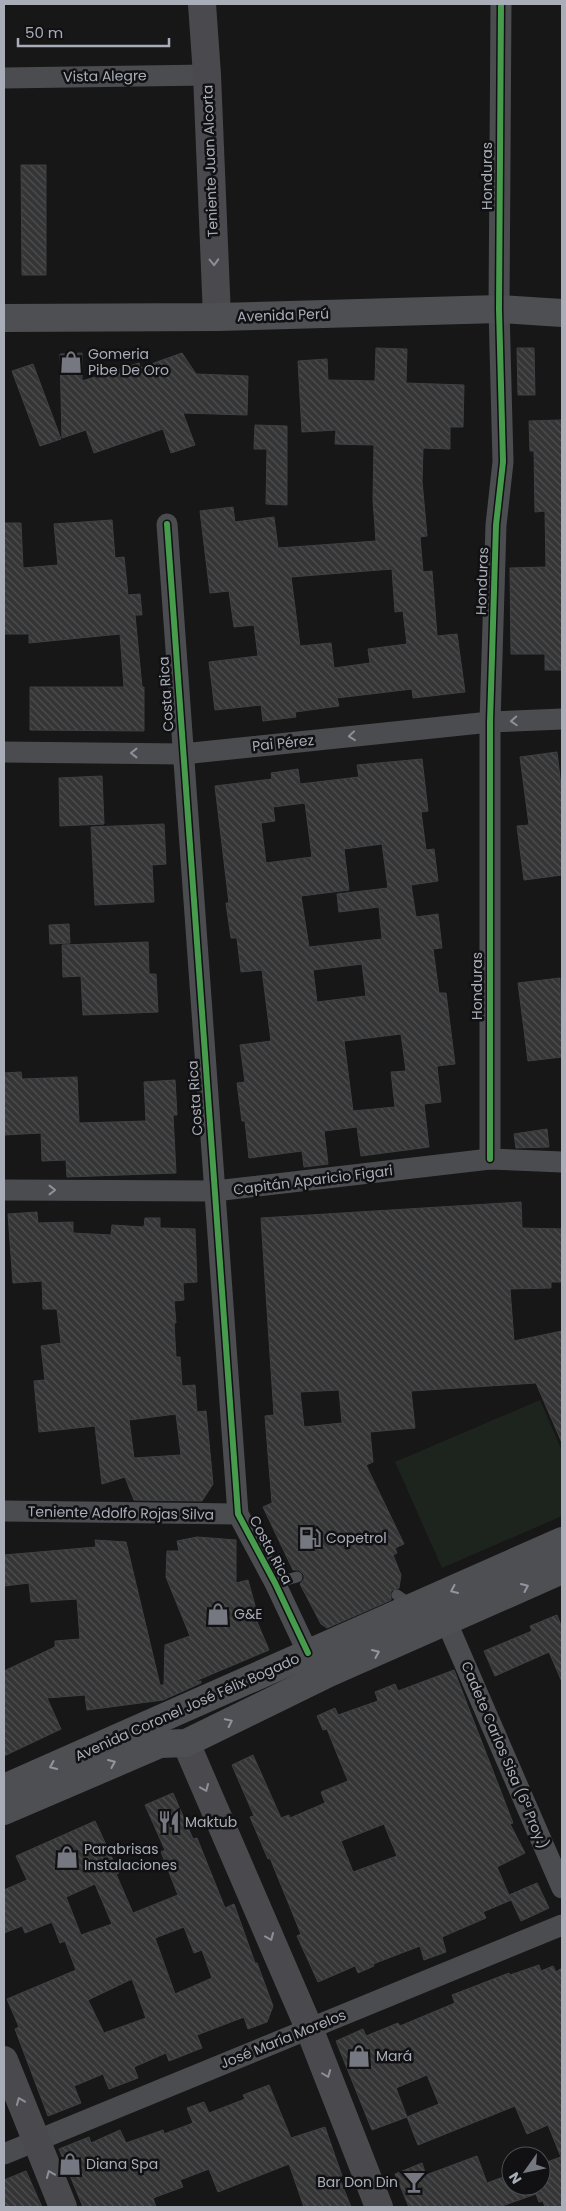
<svg xmlns="http://www.w3.org/2000/svg" width="566" height="2211" font-family="Poppins,sans-serif">
  <style>
    .green { fill: #1d241e }
    .building { fill: url(#building-back-hatch); stroke: #3f4043; fill-rule: evenodd }
    .lines { fill: none; stroke-linecap: round; stroke-linejoin: round }
    .lane { stroke: #4b4c50; stroke-width: 11 }
    .street { stroke: #4b4c50; stroke-width: 21 }
    .secondary { stroke: #4a4a4e; stroke-width: 28 }
    .primary { stroke: #4d4f52; stroke-width: 28 }
    .cycleway-casing { stroke: #111113; stroke-width: 9 }
    .cycleway { stroke: #469c4c; stroke-width: 6 }
    .oneway { stroke: #8c8f98 }
    .oneway2 { stroke: #8c9099 }
    .oneway3 { stroke: #91969e }
    .labels { text-anchor: middle; dominant-baseline: central; stroke-width: 5; stroke-linejoin: round; paint-order: stroke }
    .street-label { font-size: 14px; fill: #a8adb8; stroke: #111113 }
    .poi-label { font-size: 14px; fill: #a8adb8; stroke: #111113; text-anchor: start }
  </style>
  <defs>
    <pattern id="building-back-hatch" width="6" height="6" patternUnits="userSpaceOnUse" patternTransform="scale(1.25)"><rect width="6" height="6" fill="#353536"/><path d="M-1 5l2 2M0 0l6 6M5-1l2 2" fill="none" stroke="#4f5051"/></pattern>
  </defs>
  <rect width="100%" height="100%" fill="#171717"/>
  <path class="green" d="M 540,1400 L 562,1451 L 562,1516 L 442,1568 L 395,1462 Z"/>
  <g class="building">
    <path d="M 21,165 L 46,165 L 46,275 L 22,275 Z"/>
    <path d="M 376,348 L 407,349 L 406,383 L 464,385 L 463,427 L 450,427 L 450,449 L 423,448 L 422,481 L 427,536 L 420,537 L 423,572 L 432,571 L 437,636 L 457,634 L 465,692 L 413,698 L 412,689 L 337,698 L 339,706 L 295,712 L 296,717 L 263,721 L 261,705 L 215,710 L 209,662 L 258,656 L 254,625 L 234,627 L 229,591 L 210,593 L 200,511 L 233,507 L 235,522 L 274,517 L 278,548 L 376,541 L 373,500 L 374,445 L 335,444 L 336,430 L 302,432 L 298,361 L 327,359 L 328,380 L 375,381 ZM 392,569 L 395,612 L 403,611 L 407,644 L 368,649 L 370,663 L 334,668 L 331,643 L 300,646 L 291,577 Z"/>
    <path d="M 517,348 L 534,348 L 535,395 L 518,395 Z"/>
    <path d="M 82,353 L 82,381 L 139,363 L 140,368 L 182,353 L 196,374 L 248,376 L 247,415 L 183,413 L 195,445 L 171,453 L 163,429 L 94,453 L 86,430 L 62,438 L 60,354 Z"/>
    <path d="M 33,364 L 61,439 L 40,446 L 12,371 Z"/>
    <path d="M 562,420 L 562,670 L 545,670 L 545,654 L 511,654 L 510,568 L 546,567 L 545,511 L 535,512 L 534,451 L 530,451 L 529,421 Z"/>
    <path d="M 255,425 L 287,426 L 287,505 L 266,504 L 267,449 L 254,449 Z"/>
    <path d="M 112,520 L 115,558 L 124,557 L 128,595 L 140,594 L 142,615 L 135,615 L 142,687 L 144,687 L 144,731 L 30,730 L 30,687 L 124,687 L 120,634 L 29,643 L 29,634 L 4,634 L 4,523 L 21,523 L 23,568 L 58,565 L 54,524 Z"/>
    <path d="M 557,752 L 562,795 L 562,875 L 524,880 L 517,826 L 529,825 L 520,757 Z"/>
    <path d="M 422,759 L 428,811 L 421,812 L 426,850 L 434,849 L 438,881 L 411,885 L 416,917 L 438,914 L 442,948 L 433,949 L 439,993 L 446,993 L 455,1064 L 437,1066 L 441,1102 L 424,1104 L 429,1147 L 361,1156 L 357,1127 L 324,1131 L 328,1164 L 304,1167 L 302,1151 L 249,1158 L 245,1121 L 242,1121 L 237,1083 L 245,1082 L 240,1045 L 271,1041 L 262,970 L 241,972 L 237,938 L 231,938 L 226,903 L 229,903 L 215,786 L 272,779 L 271,773 L 298,769 L 300,784 L 359,777 L 357,765 ZM 305,803 L 312,857 L 266,863 L 261,823 L 275,821 L 273,807 ZM 382,844 L 388,888 L 337,894 L 339,912 L 379,907 L 382,939 L 309,947 L 301,896 L 349,890 L 344,849 ZM 362,964 L 366,996 L 317,1002 L 313,970 ZM 401,1034 L 406,1071 L 391,1072 L 395,1107 L 353,1111 L 344,1041 Z"/>
    <path d="M 102,776 L 104,824 L 60,826 L 59,778 Z"/>
    <path d="M 164,824 L 166,864 L 152,865 L 154,902 L 95,905 L 91,827 Z"/>
    <path d="M 69,924 L 70,943 L 50,944 L 49,925 Z"/>
    <path d="M 148,942 L 149,974 L 156,974 L 158,1012 L 83,1015 L 81,976 L 63,977 L 62,945 Z"/>
    <path d="M 560,978 L 562,1057 L 528,1061 L 518,983 Z"/>
    <path d="M 21,1072 L 22,1079 L 77,1077 L 79,1123 L 146,1121 L 144,1082 L 175,1080 L 177,1115 L 173,1115 L 176,1173 L 67,1177 L 66,1160 L 42,1161 L 41,1133 L 4,1135 L 4,1073 Z"/>
    <path d="M 547,1129 L 549,1147 L 516,1148 L 514,1134 Z"/>
    <path d="M 521,1202 L 522,1228 L 562,1229 L 562,1282 L 551,1282 L 551,1288 L 510,1289 L 514,1341 L 562,1331 L 562,1443 L 536,1383 L 411,1391 L 415,1428 L 370,1432 L 373,1462 L 366,1465 L 404,1544 L 395,1548 L 397,1553 L 393,1555 L 401,1575 L 399,1588 L 391,1591 L 391,1600 L 327,1628 L 321,1624 L 300,1584 L 304,1579 L 304,1575 L 299,1570 L 293,1570 L 263,1507 L 272,1503 L 265,1416 L 274,1415 L 261,1218 ZM 339,1390 L 342,1423 L 304,1427 L 300,1392 Z"/>
    <path d="M 37,1212 L 38,1223 L 73,1222 L 73,1233 L 111,1235 L 112,1225 L 144,1227 L 145,1218 L 160,1218 L 160,1228 L 195,1229 L 197,1282 L 183,1283 L 184,1300 L 174,1301 L 176,1323 L 174,1323 L 176,1357 L 180,1357 L 182,1386 L 195,1385 L 197,1412 L 206,1411 L 213,1484 L 202,1501 L 134,1500 L 125,1477 L 102,1484 L 95,1426 L 39,1432 L 34,1381 L 45,1380 L 41,1346 L 61,1343 L 57,1309 L 43,1309 L 42,1281 L 13,1283 L 8,1214 ZM 176,1414 L 181,1455 L 134,1458 L 129,1420 Z"/>
    <path d="M 197,1537 L 236,1540 L 236,1583 L 248,1580 L 258,1617 L 255,1617 L 269,1650 L 193,1682 L 201,1681 L 201,1683 L 163,1700 L 87,1710 L 85,1695 L 47,1698 L 61,1729 L 4,1756 L 4,1671 L 55,1647 L 55,1641 L 80,1639 L 77,1599 L 31,1602 L 29,1583 L 4,1586 L 4,1555 L 96,1547 L 95,1540 L 126,1542 L 160,1685 L 164,1685 L 165,1645 L 190,1636 L 166,1577 L 167,1551 L 179,1551 L 177,1541 Z"/>
    <path d="M 557,1615 L 562,1628 L 562,1682 L 549,1652 L 495,1676 L 484,1651 L 532,1631 L 530,1626 Z"/>
    <path d="M 454,1670 L 513,1823 L 510,1824 L 525,1853 L 497,1867 L 511,1900 L 483,1912 L 486,1918 L 442,1937 L 446,1952 L 424,1960 L 420,1946 L 373,1964 L 374,1966 L 358,1973 L 355,1966 L 318,1982 L 297,1936 L 301,1934 L 270,1858 L 268,1859 L 250,1817 L 254,1816 L 232,1765 L 253,1755 L 281,1818 L 289,1815 L 290,1818 L 325,1803 L 321,1792 L 348,1781 L 327,1729 L 323,1730 L 317,1716 L 335,1708 L 338,1715 L 378,1701 L 375,1692 L 395,1684 L 398,1691 ZM 384,1824 L 397,1856 L 353,1872 L 341,1841 Z"/>
    <path d="M 173,1793 L 193,1839 L 197,1838 L 225,1908 L 234,1904 L 255,1963 L 257,1963 L 273,2006 L 267,2022 L 248,2029 L 244,2017 L 197,2035 L 202,2048 L 169,2061 L 166,2053 L 134,2067 L 138,2078 L 109,2089 L 103,2074 L 74,2086 L 81,2103 L 48,2116 L 15,2029 L 19,2027 L 7,1999 L 76,1970 L 65,1941 L 60,1943 L 52,1922 L 25,1933 L 22,1926 L 4,1933 L 4,1890 L 27,1880 L 16,1856 L 95,1821 L 119,1873 L 116,1874 L 133,1913 L 178,1895 L 161,1852 L 165,1850 L 145,1805 ZM 95,1884 L 112,1924 L 81,1935 L 66,1897 ZM 184,1927 L 194,1953 L 202,1950 L 212,1978 L 175,1994 L 155,1938 ZM 132,1979 L 146,2018 L 104,2033 L 88,2000 Z"/>
    <path d="M 537,1883 L 549,1908 L 521,1921 L 509,1895 Z"/>
    <path d="M 539,1965 L 541,1971 L 553,1966 L 556,1972 L 562,1968 L 562,2207 L 545,2207 L 543,2201 L 539,2202 L 536,2194 L 499,2207 L 409,2207 L 395,2174 L 422,2163 L 426,2175 L 477,2156 L 487,2183 L 511,2174 L 511,2186 L 541,2186 L 541,2164 L 561,2157 L 548,2125 L 527,2134 L 515,2106 L 418,2145 L 407,2117 L 372,2130 L 336,2041 L 363,2029 L 366,2036 L 398,2023 L 400,2026 L 455,2003 L 452,1995 L 509,1973 L 510,1975 ZM 427,2075 L 439,2104 L 407,2117 L 396,2088 Z"/>
    <path d="M 269,2085 L 291,2138 L 325,2127 L 342,2176 L 339,2177 L 351,2207 L 304,2207 L 289,2164 L 218,2192 L 209,2169 L 180,2180 L 183,2187 L 153,2198 L 156,2207 L 83,2207 L 59,2149 L 89,2137 L 91,2143 L 120,2130 L 126,2143 L 163,2130 L 164,2134 L 193,2123 L 187,2108 L 204,2102 L 209,2113 L 245,2099 L 243,2095 Z"/>
    <path d="M 26,2171 L 42,2207 L 4,2207 L 4,2180 Z"/>
  </g>
  <g class="lines">
    <g class="lane">
      <path d="M 275,1583 L 297,1577"/>
      <path d="M 397,1595 L 413,1606"/>
    </g>
    <g class="street">
      <path d="M 4,78 L 207,75"/>
      <path d="M 167,524 L 238,1514 L 275,1583 L 308,1653"/>
      <path d="M 4,752 L 183,754 L 490,722 L 562,719"/>
      <path d="M 490,1159 L 490,722 L 496,525 L 503,462 L 499,309 L 501,4"/>
      <path d="M 4,1190 L 215,1191 L 490,1159 L 562,1162"/>
      <path d="M 4,1511 L 238,1514"/>
      <path d="M 447,1623 L 562,1888"/>
      <path d="M 4,2154 L 562,1925"/>
    </g>
    <g class="secondary">
      <path d="M 202,4 L 207,75 L 217,317"/>
      <path d="M 186,1743 L 309,2028 L 379,2207"/>
      <path d="M 4,2060 L 63,2207"/>
    </g>
    <g class="primary">
      <path d="M 4,318 L 217,317 L 499,309 L 562,313"/>
      <path d="M 4,1788 L 562,1541"/>
      <path d="M 4,1811 L 160,1744 L 186,1743 L 329,1673 L 562,1570"/>
    </g>
    <defs>
      <g id="cycleway">
        <path d="M 167,524 L 238,1514 L 275,1583 L 308,1653"/>
        <path d="M 490,1159 L 490,722 L 496,525 L 503,462 L 499,309 L 501,4"/>
      </g>
    </defs>
    <use href="#cycleway" class="cycleway-casing"/>
    <use href="#cycleway" class="cycleway"/>
  </g>
  <defs><path id="oneway-chevron" d="M-2-3.5L2.5 0L-2 3.5" fill="none" stroke-width="1.6" stroke-linecap="round" stroke-linejoin="round" transform="scale(1.25)"/></defs>
  <g class="oneway">
    <use href="#oneway-chevron" transform="translate(214 262) rotate(88)"/>
    <use href="#oneway-chevron" transform="translate(205 1788) rotate(67)"/>
    <use href="#oneway-chevron" transform="translate(270 1937) rotate(67)"/>
    <use href="#oneway-chevron" transform="translate(327 2074) rotate(69)"/>
    <use href="#oneway-chevron" transform="translate(20 2101) rotate(-112)"/>
    <use href="#oneway-chevron" transform="translate(50 2174) rotate(-112)"/>
  </g>
  <g class="oneway2">
    <use href="#oneway-chevron" transform="translate(514 721) rotate(177)"/>
    <use href="#oneway-chevron" transform="translate(352 736) rotate(174)"/>
    <use href="#oneway-chevron" transform="translate(134 753) rotate(-180)"/>
    <use href="#oneway-chevron" transform="translate(52 1190)"/>
  </g>
  <g class="oneway3">
    <use href="#oneway-chevron" transform="translate(525 1587) rotate(-24)"/>
    <use href="#oneway-chevron" transform="translate(454 1590) rotate(156)"/>
    <use href="#oneway-chevron" transform="translate(376 1653) rotate(-23)"/>
    <use href="#oneway-chevron" transform="translate(229 1722) rotate(-26)"/>
    <use href="#oneway-chevron" transform="translate(112 1763) rotate(-23)"/>
    <use href="#oneway-chevron" transform="translate(53 1766) rotate(156)"/>
  </g>
  <defs>
    <symbol id="shop-bare" viewBox="-9 -9 18 18"><path d="M-5-2.5h2.3a2.7 3.5 0 0 1 5.4 0H5L5.5 6h-11ZM-1.5-2.5h3a1.5 2.3 0 0 0-3 0Z" fill="#757880" stroke="#111113" stroke-width="2.5" paint-order="stroke"/></symbol>
    <symbol id="fuel-bare" viewBox="-9 -9 18 18"><path d="M-5.5-6h7V0h2V4h1.3V-2.5L3-4.5l.8-.8L6-3V5H2.5V1h-1V6h-7ZM-4.2-4.7v3.2H.2V-4.7Z" fill="#757880" stroke="#111113" stroke-width="2.5" paint-order="stroke"/></symbol>
    <symbol id="restaurant-bare" viewBox="-9 -9 18 18"><path d="M-5-6h1v4h1v-4h1v4h1v-4h1v5L-1.5 .5V6h-2V.5L-5-1ZM5-6V6H3V1.5H1.5Q1.5-4 5-6Z" fill="#757880" stroke="#111113" stroke-width="2.5" paint-order="stroke"/></symbol>
    <symbol id="bar-bare" viewBox="-9 -9 18 18"><path d="M-6-5H6L.8 .8V4.5H3.5V6h-7V4.5H-.8V.8Z" fill="#757880" stroke="#111113" stroke-width="2.5" paint-order="stroke"/></symbol>
  </defs>
  <g fill-rule="evenodd">
    <use href="#shop-bare" x="55" y="346" width="32" height="32"/>
    <use href="#fuel-bare" x="294" y="1522" width="32" height="32"/>
    <use href="#shop-bare" x="202" y="1598" width="32" height="32"/>
    <use href="#restaurant-bare" x="153" y="1806" width="32" height="32"/>
    <use href="#shop-bare" x="51" y="1841" width="32" height="32"/>
    <use href="#shop-bare" x="343" y="2040" width="32" height="32"/>
    <use href="#shop-bare" x="54" y="2148" width="32" height="32"/>
    <use href="#bar-bare" x="398" y="2166" width="32" height="32"/>
  </g>
  <g class="labels">
    <g class="street-label">
      <text transform="translate(105 76) rotate(-1)">Vista Alegre</text>
      <text transform="translate(210 161) rotate(-92)">Teniente Juan Alcorta</text>
      <text transform="translate(487 176) rotate(-90)">Honduras</text>
      <text transform="translate(283 315) rotate(-2)">Avenida Perú</text>
      <text transform="translate(482 581) rotate(-88)">Honduras</text>
      <text transform="translate(166 694) rotate(-94)">Costa Rica</text>
      <text transform="translate(283 743) rotate(-6)">Pai Pérez</text>
      <text transform="translate(477 986) rotate(-90)">Honduras</text>
      <text transform="translate(195 1098) rotate(-94)">Costa Rica</text>
      <text transform="translate(313 1180) rotate(-7)">Capitán Aparicio Figari</text>
      <text transform="translate(121 1513) rotate(1)">Teniente Adolfo Rojas Silva</text>
      <text transform="translate(271 1550) rotate(62)">Costa Rica</text>
      <text transform="translate(187 1707) rotate(-24)">Avenida Coronel José Félix Bogado</text>
      <text transform="translate(505 1755) rotate(67)">Cadete Carlos Sisa (6ª Proy.)</text>
      <text transform="translate(283 2039) rotate(-22)">José María Morelos</text>
    </g>
    <g class="poi-label">
      <text x="88" y="354">Gomeria<tspan x="88" dy="16">Pibe De Oro</tspan></text>
      <text x="326" y="1538">Copetrol</text>
      <text x="234" y="1614">G&amp;E</text>
      <text x="185" y="1822">Maktub</text>
      <text x="84" y="1849">Parabrisas<tspan x="84" dy="16">Instalaciones</tspan></text>
      <text x="376" y="2056">Mará</text>
      <text x="86" y="2164">Diana Spa</text>
      <text x="398" y="2182" text-anchor="end">Bar Don Din</text>
    </g>
  </g>
  <rect width="566" height="2211" fill="none" stroke="#a8adb8" stroke-width="10"/>
  <g transform="translate(526 2171) rotate(237)"><circle r="24" fill="#111113" stroke="#4d4f55"/>
  <path d="M0-4L9 19L0 12L-9 19Z" fill="#757880"/>
  <text y="-8" font-size="14" font-weight="bold" text-anchor="middle" fill="#a8adb8">N</text>
  </g>
  <path d="M18 38v8h151v-8" fill="none" stroke="#a8adb8" stroke-width="2.5"/>
  <text x="25" y="38" font-size="15" fill="#a8adb8" stroke="#111113" stroke-width="4" paint-order="stroke">50 m</text>
</svg>
